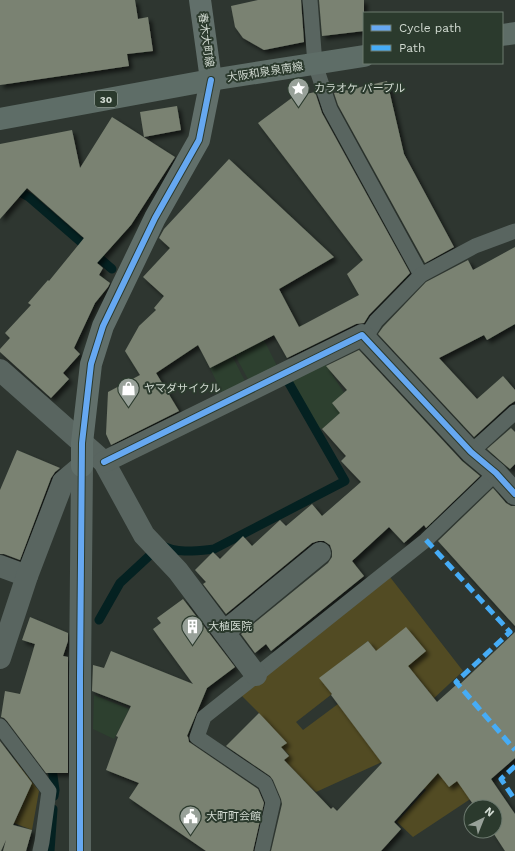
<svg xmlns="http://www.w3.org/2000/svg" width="515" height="851" font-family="'Work Sans','Noto Sans JP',sans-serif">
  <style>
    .built { fill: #2d402f }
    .green { fill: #524b23 }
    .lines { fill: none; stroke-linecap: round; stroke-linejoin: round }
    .stream { stroke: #042121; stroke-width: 9 }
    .building { fill: #7a8272; filter: url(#shadow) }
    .lane { stroke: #596560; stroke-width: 15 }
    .street { stroke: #596560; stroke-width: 22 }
    .secondary { stroke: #616f6a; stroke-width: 22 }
    .primary { stroke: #5e6d67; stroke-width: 22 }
    .quiet { stroke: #46acf6; stroke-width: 5; stroke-dasharray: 10 5; stroke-linecap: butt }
    .cycleway-casing { stroke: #2b3a2d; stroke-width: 8 }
    .cycleway { stroke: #66a8f1; stroke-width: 6 }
    .labels { text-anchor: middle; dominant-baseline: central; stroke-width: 4; stroke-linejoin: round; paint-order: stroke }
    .shield { fill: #2b3a2d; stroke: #9faaa0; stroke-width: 1 }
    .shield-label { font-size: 10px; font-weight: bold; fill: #d1dad1 }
    .street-label { font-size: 11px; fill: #d1dad1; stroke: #2b3a2d }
    .poi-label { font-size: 11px; fill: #d1dad1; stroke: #2b3a2d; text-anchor: start }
  </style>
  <defs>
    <filter id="shadow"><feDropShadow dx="3.5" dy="3.5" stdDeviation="2" flood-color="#0009"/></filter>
  </defs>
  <rect width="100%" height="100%" fill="#2e3630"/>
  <g class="built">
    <path d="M 264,340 L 277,366 L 249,381 L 235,355 Z"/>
    <path d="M 232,356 L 246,383 L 223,395 L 210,368 Z"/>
    <path d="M 325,363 L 344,393 L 340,413 L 322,429 L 316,425 L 290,380 Z"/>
    <path d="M 94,695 L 129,709 L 114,739 L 93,729 Z"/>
  </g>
  <g class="green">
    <path d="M 390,577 L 463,671 L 431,701 L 429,692 L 416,676 L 403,686 L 368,641 L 320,678 L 332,694 L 296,722 L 303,730 L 338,704 L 382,762 L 316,792 L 308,785 L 284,760 L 289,755 L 254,720 L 260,714 L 241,695 Z"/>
    <path d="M 15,760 L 39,791 L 32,830 L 14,823 L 24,801 L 10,793 L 2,780 Z"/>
    <path d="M 404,770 L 469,771 L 487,788 L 413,837 L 397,822 L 426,790 Z"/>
  </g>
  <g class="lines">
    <g class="stream">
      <path d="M 0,181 L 29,197 L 112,269"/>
      <path d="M 99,620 L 120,583 L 161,545 C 177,554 196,551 214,549 L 345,481 L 286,378 L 291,376"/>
      <path d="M 51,761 L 55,790 L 54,796"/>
      <path d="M 50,851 L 53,809"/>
    </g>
  </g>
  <g class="building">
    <path d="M 0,0 L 135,0 L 138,19 L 148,17 L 153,51 L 127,54 L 129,66 L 0,85 Z"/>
    <path d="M 258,0 L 301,0 L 304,42 L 264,50 L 243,38 L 235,27 L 231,6 Z"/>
    <path d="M 319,0 L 364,0 L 364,31 L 322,36 Z"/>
    <path d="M 387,81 L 404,154 L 454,247 L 425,263 L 338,105 L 334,93 Z"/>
    <path d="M 315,92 L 322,113 L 410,273 L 369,315 L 364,323 L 356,324 L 287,358 L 274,335 L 210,368 L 198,345 L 156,373 L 179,411 L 111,445 L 106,434 L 108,392 L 140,375 L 125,351 L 139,326 L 156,310 L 154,308 L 164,296 L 143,277 L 170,248 L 159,238 L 164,229 L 229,159 L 334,257 L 279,289 L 299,327 L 359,295 L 347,274 L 363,260 L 258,123 L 293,97 Z"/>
    <path d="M 177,106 L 181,130 L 144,137 L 140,112 Z"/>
    <path d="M 112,117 L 175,157 L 131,225 L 97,263 L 103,268 L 99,275 L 110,283 L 108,287 L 95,303 L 74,348 L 80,354 L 63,373 L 69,379 L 51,398 L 0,352 L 0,349 L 10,338 L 5,333 L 31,305 L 28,303 L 48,280 L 49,281 L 84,238 L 27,188 L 0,219 L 0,144 L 72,130 L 80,168 Z"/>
    <path d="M 515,247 L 515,324 L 487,340 L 484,335 L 439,358 L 477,399 L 503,376 L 515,390 L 515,401 L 509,405 L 474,437 L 378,334 L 383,327 L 426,282 L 468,260 L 473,270 Z"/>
    <path d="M 359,350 L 462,461 L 480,476 L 426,528 L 424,525 L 404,543 L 389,527 L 352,561 L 364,576 L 271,651 L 266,644 L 255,653 L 241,634 L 328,563 L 332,557 L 332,551 L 330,545 L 324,541 L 318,541 L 312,543 L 226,614 L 203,584 L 206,582 L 195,570 L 213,552 L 220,559 L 243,536 L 252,546 L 280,520 L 286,526 L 312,504 L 322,516 L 361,482 L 341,461 L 346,456 L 322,429 L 340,413 L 332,403 L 347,390 L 326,366 Z"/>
    <path d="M 511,428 L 515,432 L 515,464 L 510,469 L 504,464 L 487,449 Z"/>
    <path d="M 17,450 L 60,468 L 55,472 L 51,478 L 20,560 L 4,554 L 0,554 L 0,490 Z"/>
    <path d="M 493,488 L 506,503 L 511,506 L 515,506 L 515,626 L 438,541 Z"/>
    <path d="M 183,599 L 235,667 L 207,688 L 187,736 L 188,737 L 189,742 L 192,744 L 258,789 L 264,803 L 253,851 L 206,851 L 129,798 L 139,783 L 106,770 L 118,737 L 116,736 L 131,706 L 92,691 L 93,665 L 104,668 L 111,651 L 193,684 L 153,629 L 161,623 L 157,618 Z"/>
    <path d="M 30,617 L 68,633 L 68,641 L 63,656 L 68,657 L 68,773 L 46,773 L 7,721 L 4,718 L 1,717 L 5,691 L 20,694 L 35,644 L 22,640 Z"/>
    <path d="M 406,627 L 426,651 L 408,666 L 437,702 L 456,685 L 457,687 L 515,632 L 515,758 L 491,779 L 515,814 L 515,851 L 505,851 L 492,831 L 495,831 L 495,807 L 475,807 L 457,781 L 449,787 L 438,773 L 394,822 L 401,829 L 381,851 L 271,851 L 282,804 L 281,799 L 273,780 L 270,776 L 226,746 L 259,713 L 287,743 L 281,747 L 289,756 L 284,760 L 331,809 L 333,807 L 337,811 L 382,763 L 331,695 L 332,694 L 319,678 L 368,641 L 376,651 Z"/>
    <path d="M 0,741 L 32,783 L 13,825 L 32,830 L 26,851 L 3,851 L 6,840 L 1,851 L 0,851 Z"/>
  </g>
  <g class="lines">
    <g class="lane">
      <path d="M 310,0 L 315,64 L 330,109 L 421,275"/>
      <path d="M 362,335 L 369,332 L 376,321 L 421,275 L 475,246 L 515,231"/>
      <path d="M 471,452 L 515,412"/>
      <path d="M 0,726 L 49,791 L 42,842 L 40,851"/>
      <path d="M 262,851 L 273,802 L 265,783 L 197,737 L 204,717 L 426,540 L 496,473"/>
    </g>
    <g class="street">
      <path d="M 0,370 L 104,462 L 144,535 L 178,571 L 256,675"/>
      <path d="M 104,462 L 362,335 L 471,452 L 496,473 L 515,494"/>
      <path d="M 0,566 L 27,576"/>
      <path d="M 224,632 L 320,553"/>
      <path d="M 0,658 L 27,576 L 63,482 L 82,466"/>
      <path d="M 80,851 L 80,677 L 82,466"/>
    </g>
    <path class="secondary" d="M 82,466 L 82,443 L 91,364 L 103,326 L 155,218 L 199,140 L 211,80 L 200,0"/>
    <g class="primary">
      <path d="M 502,35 L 515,33"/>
      <path d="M 0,119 L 211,80 L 364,56"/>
    </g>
    <g class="quiet">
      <path d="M 426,540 L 510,632 L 456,682 L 515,750"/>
      <path d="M 515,766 L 501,779 L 515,800"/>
    </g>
    <defs>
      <g id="cycleway">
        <path d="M 104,462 L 362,335 L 471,452 L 496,473 L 515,494"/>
        <path d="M 80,851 L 80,677 L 82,443 L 91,364 L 103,326 L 155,218 L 199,140 L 211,80"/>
      </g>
    </defs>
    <use href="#cycleway" class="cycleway-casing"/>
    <use href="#cycleway" class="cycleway"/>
  </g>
  <defs>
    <symbol id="sight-pin" viewBox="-11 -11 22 30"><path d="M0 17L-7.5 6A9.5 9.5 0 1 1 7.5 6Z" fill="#98a199" stroke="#2b3a2d"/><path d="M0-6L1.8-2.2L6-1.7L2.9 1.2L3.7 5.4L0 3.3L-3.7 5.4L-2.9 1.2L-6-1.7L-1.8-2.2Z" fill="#fff"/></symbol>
    <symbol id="shop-pin" viewBox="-11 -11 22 30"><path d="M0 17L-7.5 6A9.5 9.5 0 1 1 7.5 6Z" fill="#98a199" stroke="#2b3a2d"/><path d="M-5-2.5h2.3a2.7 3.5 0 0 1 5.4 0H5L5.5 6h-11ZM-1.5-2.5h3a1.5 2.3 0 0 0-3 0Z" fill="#fff"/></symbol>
    <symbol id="building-pin" viewBox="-11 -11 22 30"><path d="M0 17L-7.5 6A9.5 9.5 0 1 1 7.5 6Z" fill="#98a199" stroke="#2b3a2d"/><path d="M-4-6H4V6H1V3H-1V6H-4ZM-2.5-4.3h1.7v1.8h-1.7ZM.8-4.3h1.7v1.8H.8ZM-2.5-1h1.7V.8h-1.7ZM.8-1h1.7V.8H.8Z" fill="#fff"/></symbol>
    <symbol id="civic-pin" viewBox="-11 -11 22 30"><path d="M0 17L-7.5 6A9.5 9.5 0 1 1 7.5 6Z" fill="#98a199" stroke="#2b3a2d"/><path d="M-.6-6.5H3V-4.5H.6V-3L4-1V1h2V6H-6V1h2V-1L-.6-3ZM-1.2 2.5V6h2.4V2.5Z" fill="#fff"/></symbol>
  </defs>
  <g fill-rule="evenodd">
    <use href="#sight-pin" x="286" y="76" width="25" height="34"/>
    <use href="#shop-pin" x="116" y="376" width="25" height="34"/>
    <use href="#building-pin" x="180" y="614" width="25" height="34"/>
    <use href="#civic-pin" x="178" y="804" width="25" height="34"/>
  </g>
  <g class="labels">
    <rect class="shield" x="95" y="91" width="22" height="16" rx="3"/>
    <g class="shield-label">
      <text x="106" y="99">30</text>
    </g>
    <g class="street-label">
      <text transform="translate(206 40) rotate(82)">春木大町線</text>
      <text transform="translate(265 72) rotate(-9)">大阪和泉泉南線</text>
    </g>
    <g class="poi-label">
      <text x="314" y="88">カラオケ パープル</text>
      <text x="144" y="388">ヤマダサイクル</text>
      <text x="208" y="626">大植医院</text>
      <text x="206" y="816">大町町会館</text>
    </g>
  </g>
  <rect x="363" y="12" width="140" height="52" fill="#2b3a2d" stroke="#6d7a6f"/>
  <rect x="371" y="25" width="20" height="6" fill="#66a8f1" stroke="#6d7a6f"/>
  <text x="399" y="32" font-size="12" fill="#d1dad1">Cycle path</text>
  <rect x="371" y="45" width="20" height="6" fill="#46acf6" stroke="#6d7a6f"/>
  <text x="399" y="52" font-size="12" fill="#d1dad1">Path</text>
  <g transform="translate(483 819) rotate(43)"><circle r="19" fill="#2b3a2d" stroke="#6d7a6f"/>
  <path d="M0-3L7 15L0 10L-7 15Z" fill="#98a199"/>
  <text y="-6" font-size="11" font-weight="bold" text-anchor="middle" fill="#d1dad1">N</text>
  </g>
</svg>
